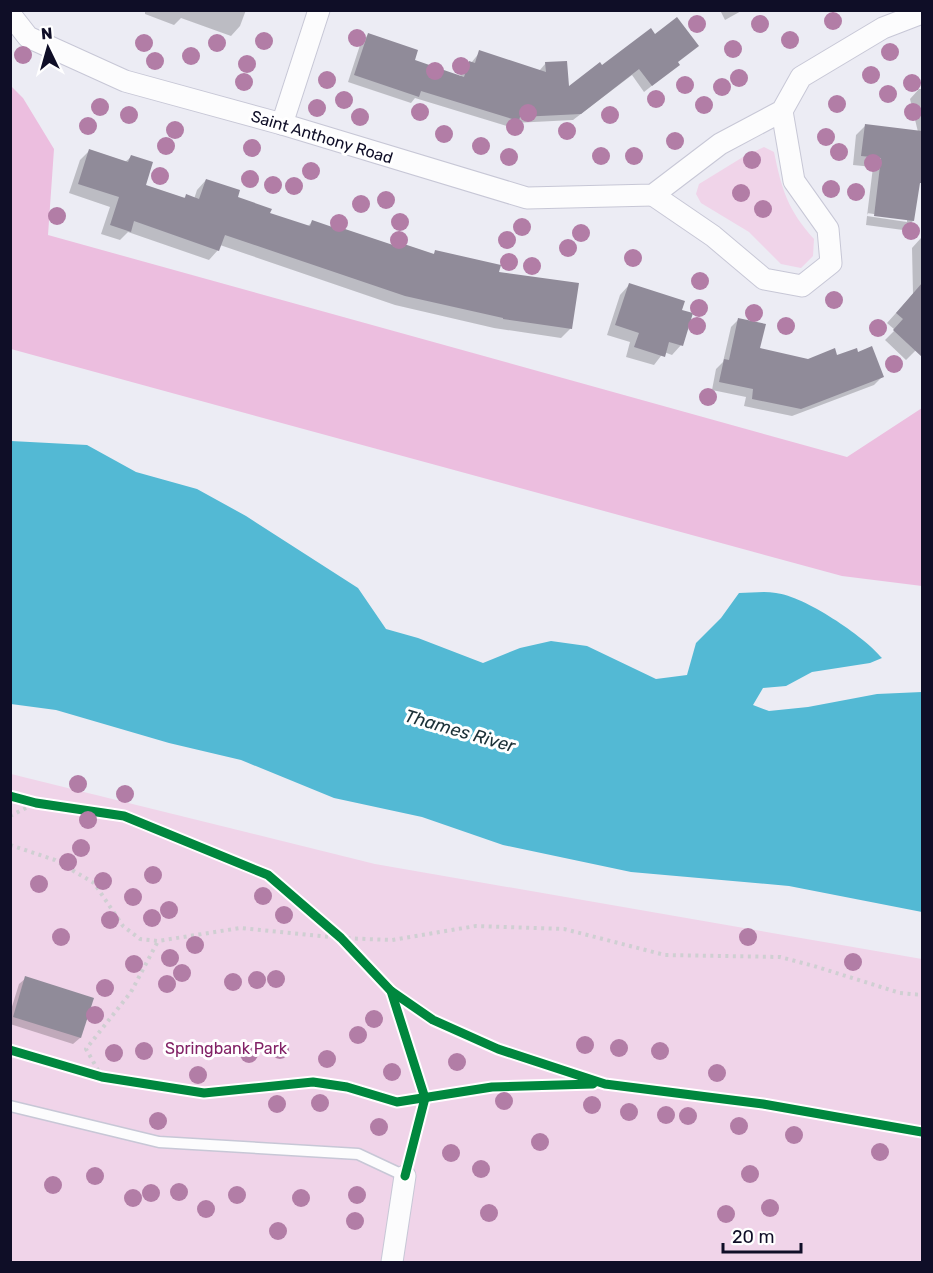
<svg xmlns="http://www.w3.org/2000/svg" width="933" height="1273" font-family="Rubik,sans-serif">
  <style>
    .green { fill: #f0d4e9 }
    .forest { fill: #ecbedf }
    .water { fill: #53b9d4 }
    .shadow { fill: #0003 }
    .building { fill: #908b99 }
    .lines { fill: none; stroke-linecap: round; stroke-linejoin: round }
    .lane-casing { stroke: #c7c7d6; stroke-width: 13 }
    .street-casing { stroke: #c7c7d6; stroke-width: 23 }
    .path { stroke: #cfcfd2; stroke-width: 4; stroke-dasharray: 3 4.5; stroke-linecap: butt }
    .lane { stroke: #fcfcfd; stroke-width: 10 }
    .street { stroke: #fcfcfd; stroke-width: 21 }
    .cycleway-casing { stroke: #fff; stroke-width: 13 }
    .cycleway { stroke: #00873e; stroke-width: 9 }
    .tree { fill: #b27da6 }
    .labels { text-anchor: middle; dominant-baseline: central; stroke-width: 6; stroke-linejoin: round; paint-order: stroke }
    .street-label { font-size: 16px; fill: #0f0e27; stroke: #fff }
    .park-label { font-size: 16px; fill: #822266; stroke: #fff }
    .water-label { font-size: 18px; font-style: italic; fill: #1b3037; stroke: #fff }
  </style>
  <rect width="100%" height="100%" fill="#ececf4"/>
  <g class="green">
    <path d="M 764,147 L 774,152 C 782,191 788,210 814,239 L 813,256 L 801,268 L 781,264 L 749,232 L 701,203 L 696,194 L 699,184 L 743,157 Z"/>
    <path d="M 11,774 L 375,864 L 922,959 L 922,1262 L 11,1262 Z"/>
  </g>
  <path class="forest" d="M 11,86 L 23,98 L 54,149 L 48,235 L 847,457 L 922,408 L 922,586 L 842,576 L 11,349 Z"/>
  <path class="water" d="M 11,441 L 87,445 L 136,472 L 197,489 L 246,516 L 358,588 L 386,629 L 418,638 L 483,663 L 520,648 L 551,641 L 587,646 L 656,679 L 687,675 L 696,643 L 721,618 L 739,593 C 751,593 764,591 776,593 C 804,596 864,636 882,658 L 870,663 L 812,672 L 786,686 L 763,688 L 753,705 L 769,711 L 808,707 L 877,694 L 922,692 L 922,912 L 789,886 L 631,872 L 503,845 L 422,817 L 334,798 L 241,760 L 169,743 L 56,710 L 11,704 Z"/>
  <g class="shadow">
    <path d="M 141,10 L 246,10 L 240,26 L 231,36 L 181,18 L 174,25 L 145,14 L 145,12 Z"/>
    <path d="M 720,10 L 743,10 L 725,20 Z"/>
    <path d="M 368,35 L 413,60 L 460,77 L 462,70 L 471,63 L 480,52 L 539,71 L 546,63 L 567,89 L 602,67 L 677,63 L 678,65 L 644,92 L 632,75 L 573,120 L 514,123 L 510,127 L 415,98 L 411,103 L 348,82 L 361,42 Z"/>
    <path d="M 919,89 L 922,89 L 922,156 L 913,221 L 903,230 L 866,225 L 867,216 L 907,222 L 907,219 L 867,213 L 867,216 L 873,167 L 853,165 L 856,135 L 866,125 L 918,132 L 910,99 Z"/>
    <path d="M 89,151 L 125,162 L 131,157 L 144,186 L 183,199 L 186,196 L 194,199 L 197,190 L 206,180 L 236,198 L 268,214 L 307,227 L 312,222 L 398,248 L 401,245 L 432,255 L 436,252 L 498,273 L 571,328 L 561,338 L 494,328 L 395,305 L 220,245 L 218,250 L 209,260 L 128,232 L 120,240 L 101,234 L 110,207 L 69,193 L 80,160 Z"/>
    <path d="M 921,238 L 922,355 L 916,350 L 906,360 L 885,340 L 895,330 L 887,323 L 913,294 L 912,248 Z"/>
    <path d="M 629,285 L 680,311 L 681,345 L 672,355 L 664,352 L 654,365 L 626,357 L 630,342 L 607,335 L 620,295 Z"/>
    <path d="M 739,319 L 759,349 L 808,360 L 857,354 L 882,377 L 874,385 L 792,416 L 744,406 L 746,397 L 712,390 L 716,369 L 723,362 L 731,327 Z"/>
    <path d="M 26,978 L 92,999 L 80,1038 L 73,1044 L 10,1024 L 10,1013 L 19,984 Z"/>
  </g>
  <g class="building">
    <path d="M 677,17 L 699,46 L 678,62 L 680,65 L 652,86 L 639,69 L 581,114 L 520,117 L 519,121 L 421,91 L 419,97 L 354,75 L 368,33 L 418,50 L 415,60 L 464,77 L 469,61 L 475,63 L 479,50 L 546,72 L 545,62 L 567,61 L 569,86 L 600,62 L 602,65 L 651,28 L 655,34 Z"/>
    <path d="M 865,124 L 922,131 L 922,183 L 920,183 L 914,221 L 874,216 L 881,158 L 861,156 Z"/>
    <path d="M 89,149 L 128,162 L 131,155 L 153,162 L 146,185 L 185,198 L 186,194 L 199,199 L 206,179 L 240,190 L 238,197 L 272,209 L 270,213 L 310,226 L 312,220 L 341,230 L 342,228 L 399,247 L 401,243 L 434,254 L 435,250 L 501,265 L 499,272 L 579,283 L 572,329 L 503,319 L 503,318 L 405,296 L 225,235 L 219,251 L 134,221 L 131,232 L 110,225 L 119,197 L 78,184 Z"/>
    <path d="M 629,283 L 685,301 L 682,310 L 693,313 L 683,346 L 669,342 L 665,357 L 634,347 L 639,333 L 615,325 Z"/>
    <path d="M 922,283 L 922,357 L 893,330 L 903,319 L 896,313 Z"/>
    <path d="M 738,318 L 766,324 L 760,348 L 808,359 L 835,348 L 837,355 L 857,348 L 858,352 L 872,346 L 884,377 L 801,409 L 752,399 L 753,389 L 719,382 L 724,359 L 729,360 Z"/>
    <path d="M 25,976 L 94,998 L 81,1038 L 13,1017 Z"/>
  </g>
  <g class="lines">
    <defs>
      <path id="lane" d="M 10,1106 L 159,1142 L 358,1154 L 405,1176"/>
      <g id="street">
        <path d="M 10,14 L 28,37 L 125,81 L 282,124 L 527,198 L 653,195 L 720,144 L 782,111 L 801,77 L 883,28 L 922,13"/>
        <path d="M 282,124 L 319,10"/>
        <path d="M 653,195 L 713,236 L 764,279 L 802,286 L 831,263 L 828,229 L 794,181 L 782,111"/>
        <path d="M 392,1262 L 405,1176"/>
      </g>
    </defs>
    <use href="#lane" class="lane-casing"/>
    <use href="#street" class="street-casing"/>
    <g class="path">
      <path d="M 10,816 L 36,803"/>
      <path d="M 10,845 L 55,860 L 94,883 L 123,926 L 140,939 L 158,941 L 240,928 L 341,938 L 392,940 L 476,926 L 564,929 L 665,955 L 780,957 L 814,966 L 900,993 L 922,995"/>
      <path d="M 102,1077 L 86,1049 L 131,992 L 158,941"/>
    </g>
    <use href="#lane" class="lane"/>
    <use href="#street" class="street"/>
    <defs>
      <g id="cycleway">
        <path d="M 10,796 L 36,803 L 124,816 L 268,875 L 341,938 L 391,991 L 433,1020 L 498,1049 L 605,1084 L 763,1104 L 922,1132"/>
        <path d="M 391,991 L 425,1098 L 405,1176"/>
        <path d="M 10,1050 L 102,1077 L 204,1093 L 313,1082 L 347,1087 L 397,1102 L 492,1087 L 593,1084"/>
      </g>
    </defs>
    <use href="#cycleway" class="cycleway-casing"/>
    <use href="#cycleway" class="cycleway"/>
  </g>
  <g class="tree">
    <circle cx="833" cy="21" r="9"/>
    <circle cx="697" cy="24" r="9"/>
    <circle cx="760" cy="24" r="9"/>
    <circle cx="357" cy="38" r="9"/>
    <circle cx="790" cy="40" r="9"/>
    <circle cx="264" cy="41" r="9"/>
    <circle cx="144" cy="43" r="9"/>
    <circle cx="217" cy="43" r="9"/>
    <circle cx="733" cy="49" r="9"/>
    <circle cx="890" cy="52" r="9"/>
    <circle cx="23" cy="55" r="9"/>
    <circle cx="191" cy="56" r="9"/>
    <circle cx="155" cy="61" r="9"/>
    <circle cx="247" cy="64" r="9"/>
    <circle cx="461" cy="66" r="9"/>
    <circle cx="435" cy="71" r="9"/>
    <circle cx="871" cy="75" r="9"/>
    <circle cx="739" cy="78" r="9"/>
    <circle cx="327" cy="80" r="9"/>
    <circle cx="244" cy="82" r="9"/>
    <circle cx="912" cy="83" r="9"/>
    <circle cx="685" cy="85" r="9"/>
    <circle cx="722" cy="87" r="9"/>
    <circle cx="888" cy="94" r="9"/>
    <circle cx="656" cy="99" r="9"/>
    <circle cx="344" cy="100" r="9"/>
    <circle cx="837" cy="104" r="9"/>
    <circle cx="704" cy="105" r="9"/>
    <circle cx="100" cy="107" r="9"/>
    <circle cx="317" cy="108" r="9"/>
    <circle cx="420" cy="112" r="9"/>
    <circle cx="913" cy="112" r="9"/>
    <circle cx="528" cy="113" r="9"/>
    <circle cx="129" cy="115" r="9"/>
    <circle cx="610" cy="115" r="9"/>
    <circle cx="360" cy="117" r="9"/>
    <circle cx="88" cy="126" r="9"/>
    <circle cx="515" cy="127" r="9"/>
    <circle cx="175" cy="130" r="9"/>
    <circle cx="567" cy="131" r="9"/>
    <circle cx="444" cy="134" r="9"/>
    <circle cx="826" cy="137" r="9"/>
    <circle cx="675" cy="141" r="9"/>
    <circle cx="166" cy="146" r="9"/>
    <circle cx="481" cy="146" r="9"/>
    <circle cx="252" cy="148" r="9"/>
    <circle cx="839" cy="152" r="9"/>
    <circle cx="601" cy="156" r="9"/>
    <circle cx="634" cy="156" r="9"/>
    <circle cx="509" cy="157" r="9"/>
    <circle cx="752" cy="160" r="9"/>
    <circle cx="873" cy="163" r="9"/>
    <circle cx="311" cy="171" r="9"/>
    <circle cx="160" cy="176" r="9"/>
    <circle cx="250" cy="179" r="9"/>
    <circle cx="273" cy="185" r="9"/>
    <circle cx="294" cy="186" r="9"/>
    <circle cx="831" cy="189" r="9"/>
    <circle cx="856" cy="192" r="9"/>
    <circle cx="741" cy="193" r="9"/>
    <circle cx="386" cy="200" r="9"/>
    <circle cx="361" cy="204" r="9"/>
    <circle cx="763" cy="209" r="9"/>
    <circle cx="57" cy="216" r="9"/>
    <circle cx="400" cy="222" r="9"/>
    <circle cx="339" cy="223" r="9"/>
    <circle cx="522" cy="227" r="9"/>
    <circle cx="911" cy="231" r="9"/>
    <circle cx="581" cy="233" r="9"/>
    <circle cx="399" cy="240" r="9"/>
    <circle cx="507" cy="240" r="9"/>
    <circle cx="568" cy="248" r="9"/>
    <circle cx="633" cy="258" r="9"/>
    <circle cx="509" cy="262" r="9"/>
    <circle cx="532" cy="266" r="9"/>
    <circle cx="700" cy="281" r="9"/>
    <circle cx="834" cy="300" r="9"/>
    <circle cx="699" cy="308" r="9"/>
    <circle cx="754" cy="313" r="9"/>
    <circle cx="697" cy="326" r="9"/>
    <circle cx="786" cy="326" r="9"/>
    <circle cx="878" cy="328" r="9"/>
    <circle cx="894" cy="364" r="9"/>
    <circle cx="708" cy="397" r="9"/>
    <circle cx="78" cy="784" r="9"/>
    <circle cx="125" cy="794" r="9"/>
    <circle cx="88" cy="820" r="9"/>
    <circle cx="81" cy="848" r="9"/>
    <circle cx="68" cy="862" r="9"/>
    <circle cx="153" cy="875" r="9"/>
    <circle cx="103" cy="881" r="9"/>
    <circle cx="39" cy="884" r="9"/>
    <circle cx="263" cy="896" r="9"/>
    <circle cx="133" cy="897" r="9"/>
    <circle cx="169" cy="910" r="9"/>
    <circle cx="284" cy="915" r="9"/>
    <circle cx="152" cy="918" r="9"/>
    <circle cx="110" cy="920" r="9"/>
    <circle cx="61" cy="937" r="9"/>
    <circle cx="748" cy="937" r="9"/>
    <circle cx="195" cy="945" r="9"/>
    <circle cx="170" cy="958" r="9"/>
    <circle cx="853" cy="962" r="9"/>
    <circle cx="134" cy="964" r="9"/>
    <circle cx="182" cy="973" r="9"/>
    <circle cx="276" cy="979" r="9"/>
    <circle cx="257" cy="980" r="9"/>
    <circle cx="233" cy="982" r="9"/>
    <circle cx="167" cy="984" r="9"/>
    <circle cx="105" cy="988" r="9"/>
    <circle cx="95" cy="1015" r="9"/>
    <circle cx="374" cy="1019" r="9"/>
    <circle cx="358" cy="1035" r="9"/>
    <circle cx="585" cy="1045" r="9"/>
    <circle cx="619" cy="1048" r="9"/>
    <circle cx="280" cy="1050" r="9"/>
    <circle cx="144" cy="1051" r="9"/>
    <circle cx="660" cy="1051" r="9"/>
    <circle cx="114" cy="1053" r="9"/>
    <circle cx="249" cy="1054" r="9"/>
    <circle cx="327" cy="1059" r="9"/>
    <circle cx="457" cy="1062" r="9"/>
    <circle cx="392" cy="1072" r="9"/>
    <circle cx="717" cy="1073" r="9"/>
    <circle cx="198" cy="1075" r="9"/>
    <circle cx="504" cy="1101" r="9"/>
    <circle cx="320" cy="1103" r="9"/>
    <circle cx="277" cy="1104" r="9"/>
    <circle cx="592" cy="1105" r="9"/>
    <circle cx="629" cy="1112" r="9"/>
    <circle cx="666" cy="1115" r="9"/>
    <circle cx="688" cy="1116" r="9"/>
    <circle cx="158" cy="1121" r="9"/>
    <circle cx="739" cy="1126" r="9"/>
    <circle cx="379" cy="1127" r="9"/>
    <circle cx="794" cy="1135" r="9"/>
    <circle cx="540" cy="1142" r="9"/>
    <circle cx="880" cy="1152" r="9"/>
    <circle cx="451" cy="1153" r="9"/>
    <circle cx="481" cy="1169" r="9"/>
    <circle cx="750" cy="1174" r="9"/>
    <circle cx="95" cy="1176" r="9"/>
    <circle cx="53" cy="1185" r="9"/>
    <circle cx="179" cy="1192" r="9"/>
    <circle cx="151" cy="1193" r="9"/>
    <circle cx="237" cy="1195" r="9"/>
    <circle cx="357" cy="1195" r="9"/>
    <circle cx="133" cy="1198" r="9"/>
    <circle cx="301" cy="1198" r="9"/>
    <circle cx="770" cy="1208" r="9"/>
    <circle cx="206" cy="1209" r="9"/>
    <circle cx="489" cy="1213" r="9"/>
    <circle cx="726" cy="1214" r="9"/>
    <circle cx="355" cy="1221" r="9"/>
    <circle cx="278" cy="1231" r="9"/>
  </g>
  <g class="labels">
    <g class="street-label">
      <text transform="translate(322 137) rotate(17)">Saint Anthony Road</text>
    </g>
    <g class="park-label">
      <text x="226" y="1048">Springbank Park</text>
    </g>
    <g class="water-label">
      <text transform="translate(460 731) rotate(16)">Thames River</text>
    </g>
  </g>
  <rect width="933" height="1273" fill="none" stroke="#0f0e27" stroke-width="24"/>
  <g transform="translate(48 48) rotate(355)" stroke="#ffffff" stroke-width="4.5" paint-order="stroke">
  <path d="M0-4.5L10 22L0 15L-10 22Z" fill="#0f0e27"/>
  <text y="-9" font-size="16" font-weight="bold" text-anchor="middle" fill="#0f0e27">N</text>
  </g>
  <path d="M723 1243v9h78v-9" fill="none" stroke="#0f0e27" stroke-width="3"/>
  <text x="732" y="1243" font-size="18" fill="#0f0e27" stroke="#ffffff" stroke-width="4.5" paint-order="stroke">20 m</text>
</svg>
